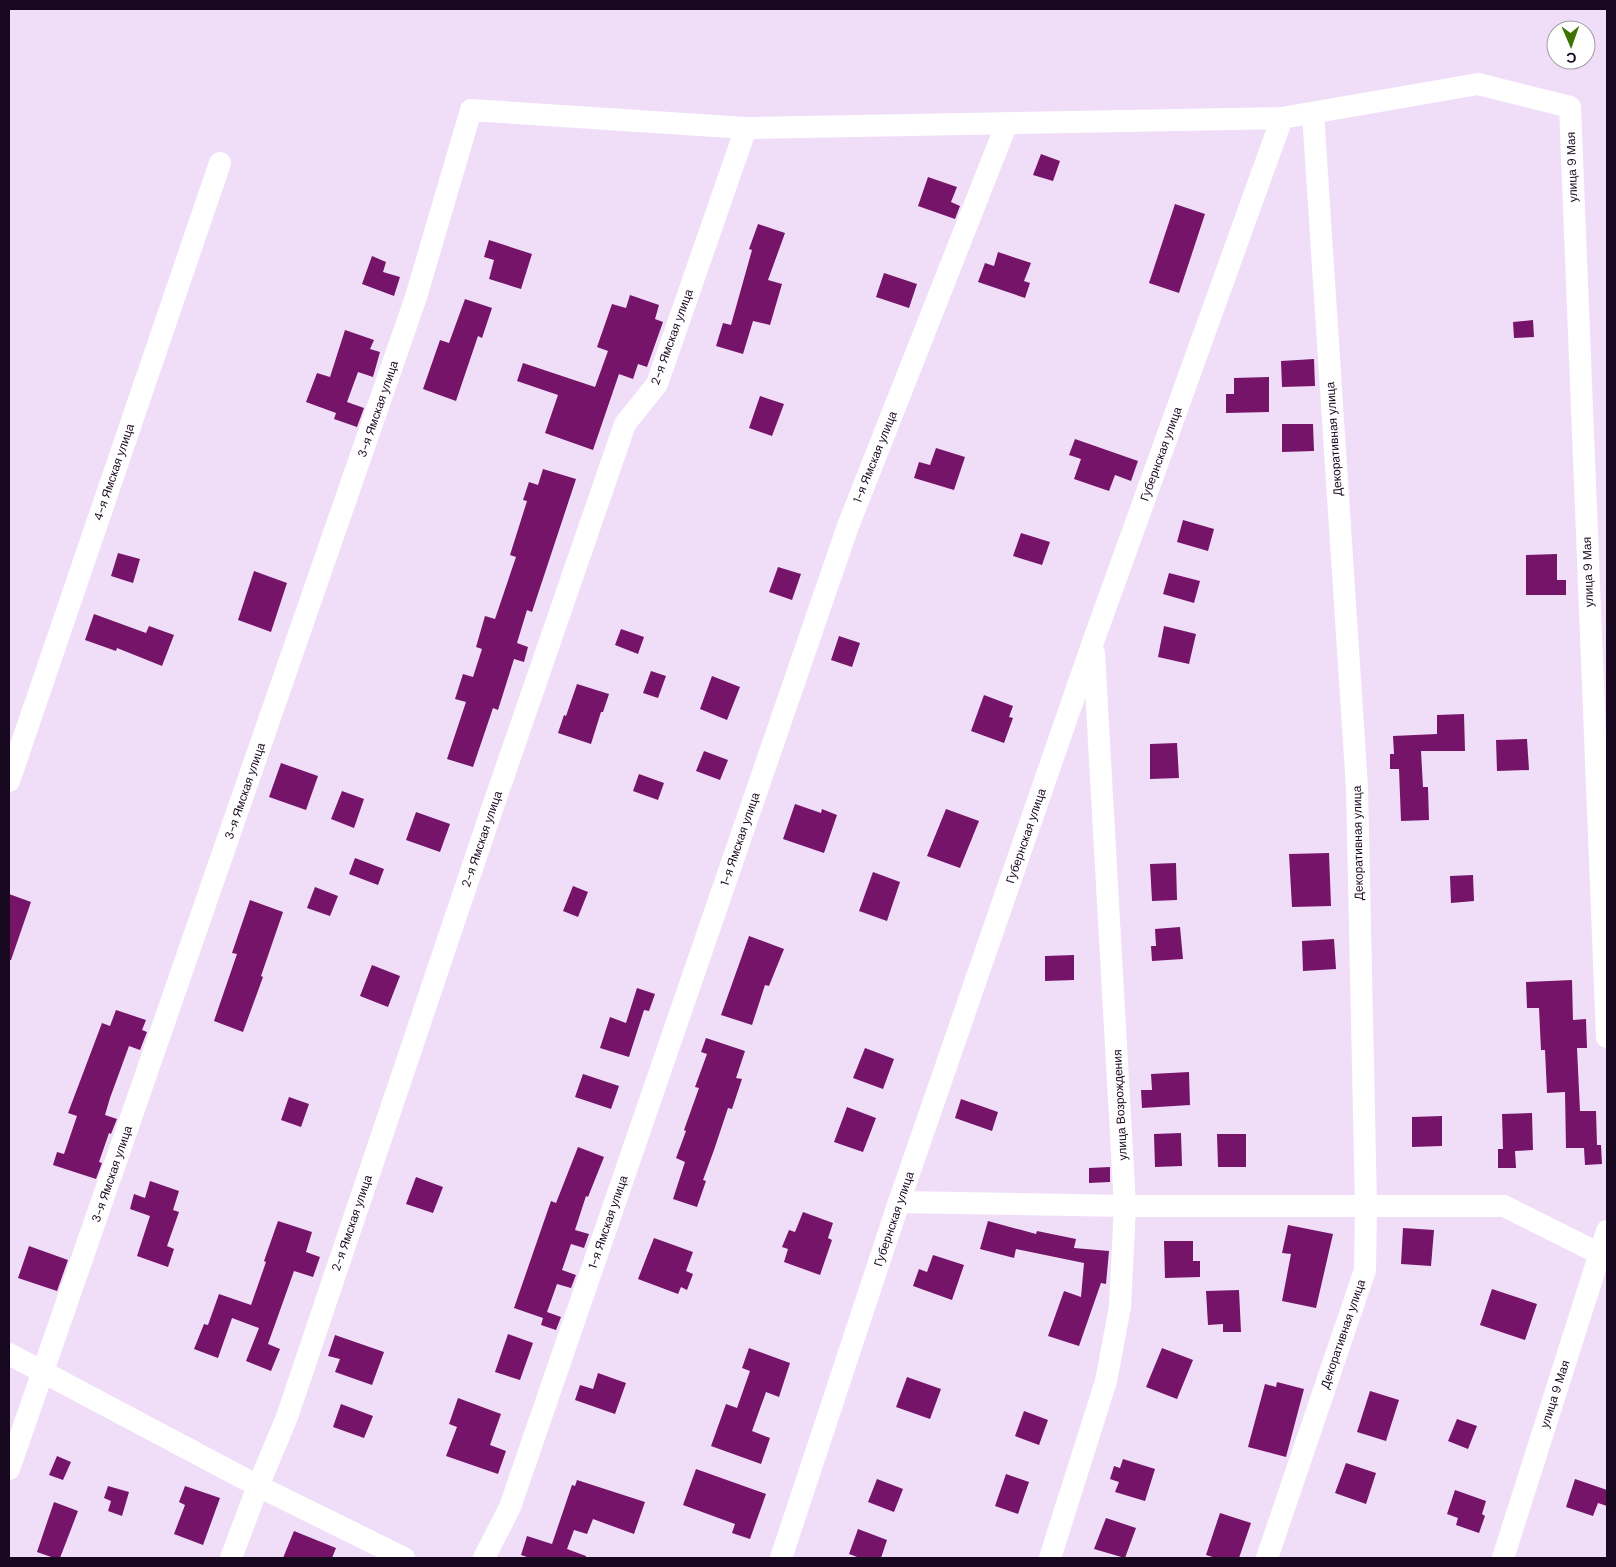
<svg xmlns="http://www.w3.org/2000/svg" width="1616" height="1567" font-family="'DM Sans',sans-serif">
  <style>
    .building { fill: #751469 }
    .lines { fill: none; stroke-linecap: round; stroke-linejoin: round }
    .minor { stroke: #fff; stroke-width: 22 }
    .labels { text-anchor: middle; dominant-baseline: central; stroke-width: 5; stroke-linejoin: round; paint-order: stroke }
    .street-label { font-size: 12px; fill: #18081f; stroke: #fff }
  </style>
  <rect width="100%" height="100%" fill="#f0def9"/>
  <g class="building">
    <path d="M 1041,154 L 1060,161 L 1053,181 L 1033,175 Z"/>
    <path d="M 928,177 L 957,187 L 951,202 L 960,206 L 955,219 L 918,206 Z"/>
    <path d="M 1175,204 L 1205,214 L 1179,293 L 1149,283 Z"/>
    <path d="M 758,224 L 785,233 L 768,280 L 782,284 L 770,325 L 753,321 L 743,354 L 716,346 L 723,323 L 731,325 L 752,250 L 749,249 Z"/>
    <path d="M 489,240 L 532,254 L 521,289 L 489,279 L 494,260 L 484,257 Z"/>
    <path d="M 998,252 L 1031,263 L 1024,281 L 1030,283 L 1025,298 L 978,282 L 985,263 L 994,266 Z"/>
    <path d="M 372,256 L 386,262 L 383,272 L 400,277 L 394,296 L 362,284 Z"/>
    <path d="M 884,273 L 917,284 L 909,308 L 876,297 Z"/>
    <path d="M 630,295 L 659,305 L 655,319 L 663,322 L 647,367 L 638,364 L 633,379 L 619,374 L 593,450 L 545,433 L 558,395 L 517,381 L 523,363 L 595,387 L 608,351 L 597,347 L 612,304 L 626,308 Z"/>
    <path d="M 465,299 L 492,308 L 482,338 L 478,336 L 456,401 L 423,389 L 440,340 L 449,343 Z"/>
    <path d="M 1533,320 L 1534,337 L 1514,338 L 1513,322 Z"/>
    <path d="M 345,330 L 374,340 L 370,349 L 380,352 L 373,377 L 358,372 L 347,402 L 364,408 L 357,427 L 334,419 L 336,413 L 306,402 L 317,373 L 330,377 Z"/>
    <path d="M 1314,359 L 1315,386 L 1282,387 L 1281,361 Z"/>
    <path d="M 1269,377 L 1269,412 L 1226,413 L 1226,394 L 1234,394 L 1234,378 Z"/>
    <path d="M 760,396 L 784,404 L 772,436 L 749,428 Z"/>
    <path d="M 1282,424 L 1313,424 L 1314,451 L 1282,452 Z"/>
    <path d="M 1075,439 L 1138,461 L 1131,481 L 1115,475 L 1109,491 L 1074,479 L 1081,459 L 1069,455 Z"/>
    <path d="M 936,448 L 965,457 L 954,490 L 914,478 L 919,462 L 930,465 Z"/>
    <path d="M 543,469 L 576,479 L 532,612 L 527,610 L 517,643 L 528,647 L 524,662 L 514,659 L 498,710 L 493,708 L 473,767 L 447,759 L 466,702 L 455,699 L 463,674 L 473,677 L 482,649 L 476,647 L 485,616 L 495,619 L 516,557 L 510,555 L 527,501 L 523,500 L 529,482 L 538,485 Z"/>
    <path d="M 1183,520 L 1214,529 L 1208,551 L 1177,542 Z"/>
    <path d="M 1021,533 L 1050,542 L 1042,565 L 1013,556 Z"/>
    <path d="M 118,553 L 140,559 L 133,583 L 111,576 Z"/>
    <path d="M 1557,554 L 1557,580 L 1566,580 L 1566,595 L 1526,595 L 1526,555 Z"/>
    <path d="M 778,567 L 801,574 L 792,600 L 769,592 Z"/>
    <path d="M 254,571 L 287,583 L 271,632 L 238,620 Z"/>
    <path d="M 1169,573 L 1200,581 L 1194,603 L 1163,594 Z"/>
    <path d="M 94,614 L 146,633 L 149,626 L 174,635 L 162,666 L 117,648 L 116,651 L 85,640 Z"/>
    <path d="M 1164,626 L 1196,634 L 1189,664 L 1158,657 Z"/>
    <path d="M 621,629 L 644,637 L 638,654 L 615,645 Z"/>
    <path d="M 839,636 L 860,643 L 852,667 L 831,660 Z"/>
    <path d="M 651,671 L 666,676 L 658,698 L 643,693 Z"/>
    <path d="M 712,676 L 740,687 L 727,720 L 700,709 Z"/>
    <path d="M 577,684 L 609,694 L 603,712 L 601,712 L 591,744 L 558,733 L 564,715 L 566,716 Z"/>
    <path d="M 984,695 L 1013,706 L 1009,717 L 1013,718 L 1004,743 L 971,731 Z"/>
    <path d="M 1464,714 L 1465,751 L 1421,751 L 1423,787 L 1428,787 L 1429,820 L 1401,821 L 1399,769 L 1390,769 L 1390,754 L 1394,754 L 1393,736 L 1437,734 L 1437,715 Z"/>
    <path d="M 1527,739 L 1529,770 L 1497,771 L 1496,740 Z"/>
    <path d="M 1177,743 L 1179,778 L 1150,779 L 1150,744 Z"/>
    <path d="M 704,751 L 728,760 L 720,780 L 696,771 Z"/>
    <path d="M 281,763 L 318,776 L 306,810 L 269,797 Z"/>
    <path d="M 639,774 L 664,783 L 658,800 L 633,791 Z"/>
    <path d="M 342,791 L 364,799 L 354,828 L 331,819 Z"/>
    <path d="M 795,804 L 821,813 L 822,809 L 837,815 L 824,853 L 783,839 Z"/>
    <path d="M 946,809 L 979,821 L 960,868 L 927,856 Z"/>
    <path d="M 416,812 L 450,824 L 440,852 L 406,840 Z"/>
    <path d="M 1329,853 L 1331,906 L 1292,907 L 1289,854 Z"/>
    <path d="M 355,858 L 384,869 L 378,885 L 349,874 Z"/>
    <path d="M 1176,863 L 1177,900 L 1152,901 L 1150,864 Z"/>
    <path d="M 873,872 L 900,882 L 887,921 L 859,911 Z"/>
    <path d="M 1473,875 L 1474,901 L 1451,903 L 1450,876 Z"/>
    <path d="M 573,886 L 588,892 L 578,917 L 563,911 Z"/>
    <path d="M 315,887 L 338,896 L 330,916 L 307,908 Z"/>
    <path d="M 9,894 L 31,902 L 11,960 L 9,960 Z"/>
    <path d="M 250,900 L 283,912 L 261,976 L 263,977 L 243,1032 L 214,1021 L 237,954 L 232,953 Z"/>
    <path d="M 1180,927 L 1183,959 L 1152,961 L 1151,946 L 1156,946 L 1155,929 Z"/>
    <path d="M 749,936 L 784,949 L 769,986 L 765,985 L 752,1025 L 721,1015 Z"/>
    <path d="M 1334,939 L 1336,969 L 1303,971 L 1302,941 Z"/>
    <path d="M 1074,955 L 1074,980 L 1045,981 L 1045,956 Z"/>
    <path d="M 372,965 L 400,976 L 388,1007 L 360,996 Z"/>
    <path d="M 1572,980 L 1573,1020 L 1586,1019 L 1587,1048 L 1577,1048 L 1580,1111 L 1596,1111 L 1597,1145 L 1601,1145 L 1602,1164 L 1585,1165 L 1584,1148 L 1566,1148 L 1565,1092 L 1547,1093 L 1545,1050 L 1541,1050 L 1539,1008 L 1527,1008 L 1526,982 Z"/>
    <path d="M 637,988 L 655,994 L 649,1011 L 644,1010 L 629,1057 L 600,1048 L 610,1017 L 626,1023 Z"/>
    <path d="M 116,1010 L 146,1020 L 142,1030 L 147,1032 L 140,1050 L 129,1046 L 110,1098 L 105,1115 L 117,1119 L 111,1134 L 109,1133 L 99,1162 L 102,1163 L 96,1179 L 53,1165 L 57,1152 L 64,1154 L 77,1116 L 68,1113 L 102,1023 L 110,1026 Z"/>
    <path d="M 706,1038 L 745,1051 L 736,1078 L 742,1079 L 732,1109 L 728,1108 L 714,1150 L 703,1180 L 706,1181 L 697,1207 L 673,1199 L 685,1162 L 676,1158 L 686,1131 L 684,1130 L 699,1088 L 695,1087 L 707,1054 L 701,1052 Z"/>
    <path d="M 865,1048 L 894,1059 L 883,1089 L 853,1078 Z"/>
    <path d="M 1189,1072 L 1190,1105 L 1142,1108 L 1141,1090 L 1152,1090 L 1151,1074 Z"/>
    <path d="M 583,1074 L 619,1086 L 611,1109 L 575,1097 Z"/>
    <path d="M 289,1097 L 309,1104 L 301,1127 L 281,1120 Z"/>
    <path d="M 961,1099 L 998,1112 L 992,1131 L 955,1118 Z"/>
    <path d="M 847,1107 L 876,1118 L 863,1152 L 834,1142 Z"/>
    <path d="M 1532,1113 L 1533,1150 L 1515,1151 L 1516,1168 L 1498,1168 L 1498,1149 L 1503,1149 L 1502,1114 Z"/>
    <path d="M 1442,1116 L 1442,1146 L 1412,1147 L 1412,1117 Z"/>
    <path d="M 1181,1133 L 1182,1166 L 1155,1167 L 1154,1134 Z"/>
    <path d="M 1217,1134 L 1246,1134 L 1246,1167 L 1218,1167 Z"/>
    <path d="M 578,1147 L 604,1157 L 588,1197 L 586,1196 L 575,1230 L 589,1234 L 584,1248 L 571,1244 L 562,1270 L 576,1275 L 571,1288 L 557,1284 L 547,1312 L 561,1317 L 556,1330 L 541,1325 L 543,1318 L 514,1308 L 551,1201 L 556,1203 Z"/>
    <path d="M 1110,1167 L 1110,1182 L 1089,1183 L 1089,1168 Z"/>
    <path d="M 416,1177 L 443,1187 L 433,1213 L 406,1204 Z"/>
    <path d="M 150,1181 L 179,1191 L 173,1210 L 179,1212 L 167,1246 L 174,1249 L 168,1267 L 137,1256 L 150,1216 L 130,1209 L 134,1194 L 145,1198 Z"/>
    <path d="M 803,1212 L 833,1223 L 828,1238 L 832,1240 L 820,1275 L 784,1262 L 788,1249 L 782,1247 L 789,1230 L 795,1232 Z"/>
    <path d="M 278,1221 L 312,1232 L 306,1252 L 320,1257 L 313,1277 L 294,1271 L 268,1344 L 280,1349 L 271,1371 L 246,1361 L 259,1328 L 232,1318 L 218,1358 L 194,1349 L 204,1324 L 208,1325 L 219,1294 L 251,1305 L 266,1262 L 264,1261 Z"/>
    <path d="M 988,1221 L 1036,1234 L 1037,1231 L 1076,1239 L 1074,1248 L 1109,1251 L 1106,1284 L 1101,1283 L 1079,1346 L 1048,1336 L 1064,1291 L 1081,1297 L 1084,1263 L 1016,1249 L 1014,1258 L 980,1249 Z"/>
    <path d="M 1288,1225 L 1333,1234 L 1316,1308 L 1282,1301 L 1291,1254 L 1282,1253 Z"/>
    <path d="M 1403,1228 L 1434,1230 L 1431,1266 L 1401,1264 Z"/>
    <path d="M 654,1238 L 693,1252 L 686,1271 L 693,1274 L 687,1290 L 681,1287 L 678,1294 L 638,1279 Z"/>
    <path d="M 1164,1241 L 1193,1241 L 1193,1261 L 1200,1261 L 1200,1277 L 1165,1278 Z"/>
    <path d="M 29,1246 L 68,1260 L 57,1291 L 18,1278 Z"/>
    <path d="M 933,1255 L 964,1265 L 952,1300 L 913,1286 L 919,1269 L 927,1272 Z"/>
    <path d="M 1492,1289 L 1537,1304 L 1525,1340 L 1480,1325 Z"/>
    <path d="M 1239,1290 L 1241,1332 L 1223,1332 L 1223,1324 L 1208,1325 L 1206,1291 Z"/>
    <path d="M 508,1334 L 533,1343 L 520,1380 L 495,1372 Z"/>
    <path d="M 335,1335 L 384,1352 L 372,1385 L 335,1372 L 340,1359 L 328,1356 Z"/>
    <path d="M 749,1348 L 790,1363 L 779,1397 L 766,1392 L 752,1431 L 770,1438 L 761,1464 L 711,1446 L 726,1404 L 737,1408 L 750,1371 L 742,1368 Z"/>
    <path d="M 1162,1348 L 1193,1360 L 1177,1399 L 1146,1387 Z"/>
    <path d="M 598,1373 L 626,1383 L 615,1414 L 575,1400 L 580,1385 L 593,1389 Z"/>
    <path d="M 907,1377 L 941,1389 L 930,1419 L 896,1407 Z"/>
    <path d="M 1277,1382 L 1304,1389 L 1286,1457 L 1248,1447 L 1265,1384 L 1276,1387 Z"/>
    <path d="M 1370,1391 L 1399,1400 L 1386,1441 L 1357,1432 Z"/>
    <path d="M 458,1398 L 501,1414 L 490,1445 L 506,1451 L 498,1474 L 446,1456 L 457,1427 L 449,1424 Z"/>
    <path d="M 341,1404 L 373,1416 L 364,1438 L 333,1427 Z"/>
    <path d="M 1024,1411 L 1048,1420 L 1039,1445 L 1015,1436 Z"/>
    <path d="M 1457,1419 L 1477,1426 L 1468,1449 L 1448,1441 Z"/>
    <path d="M 57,1456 L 71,1462 L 63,1480 L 49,1475 Z"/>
    <path d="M 1123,1459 L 1155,1469 L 1145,1501 L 1115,1492 L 1119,1482 L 1110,1479 L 1114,1466 L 1120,1468 Z"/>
    <path d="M 1346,1463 L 1376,1473 L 1366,1504 L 1335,1493 Z"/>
    <path d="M 696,1469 L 766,1494 L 750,1539 L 732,1533 L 735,1524 L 683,1505 Z"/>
    <path d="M 1006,1474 L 1029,1482 L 1018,1514 L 995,1506 Z"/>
    <path d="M 877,1479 L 903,1489 L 894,1512 L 868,1502 Z"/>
    <path d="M 1575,1479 L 1607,1490 L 1607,1506 L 1598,1503 L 1593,1516 L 1566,1507 Z"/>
    <path d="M 577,1480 L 645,1502 L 634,1534 L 593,1519 L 587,1534 L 574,1530 L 567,1549 L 586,1556 L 586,1558 L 530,1558 L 521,1555 L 527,1536 L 552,1544 L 572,1485 L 575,1486 Z"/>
    <path d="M 108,1486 L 129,1492 L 122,1516 L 108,1511 L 111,1501 L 104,1498 Z"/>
    <path d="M 185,1486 L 220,1498 L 203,1545 L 174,1534 L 185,1505 L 179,1502 Z"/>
    <path d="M 1455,1490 L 1486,1501 L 1482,1514 L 1485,1516 L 1479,1533 L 1456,1525 L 1458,1518 L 1447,1514 Z"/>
    <path d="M 54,1502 L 78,1511 L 60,1558 L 54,1558 L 37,1552 Z"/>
    <path d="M 1220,1513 L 1251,1523 L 1239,1558 L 1216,1558 L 1206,1555 Z"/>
    <path d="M 1106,1518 L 1136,1528 L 1125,1558 L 1094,1549 Z"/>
    <path d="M 858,1529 L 887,1540 L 881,1558 L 860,1558 L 849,1554 Z"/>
    <path d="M 294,1531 L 336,1548 L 332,1558 L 283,1558 Z"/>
  </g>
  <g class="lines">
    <g class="minor">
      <path d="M 9,781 L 220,163"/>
      <path d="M 899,1202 L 1125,1206 L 1504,1206 L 1600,1254"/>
      <path d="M 9,1354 L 258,1486 L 404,1558"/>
      <path d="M 9,1469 L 416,297 L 471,110 L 746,128 L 1282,118 L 1478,84 L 1570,107 L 1607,1037"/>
      <path d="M 231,1558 L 258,1486 L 287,1417 L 490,815 L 625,424 L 657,384 L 746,128"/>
      <path d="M 484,1558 L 510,1507 L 848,526 L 1007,123"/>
      <path d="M 781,1558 L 899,1202 L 1093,642 L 1282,118"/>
      <path d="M 1050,1558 L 1106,1381 L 1120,1307 L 1125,1206 L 1094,653"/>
      <path d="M 1267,1558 L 1365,1270 L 1366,1205 L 1357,788 L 1313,113"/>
      <path d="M 1503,1558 L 1607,1231"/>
    </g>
  </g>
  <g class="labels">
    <g class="street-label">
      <text transform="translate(1572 167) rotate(-92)">улица 9 Мая</text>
      <text transform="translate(672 337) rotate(-70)">2-я Ямская улица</text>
      <text transform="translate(378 409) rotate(-71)">3-я Ямская улица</text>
      <text transform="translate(1334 439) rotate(-94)">Декоративная улица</text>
      <text transform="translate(1161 454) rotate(-70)">Губернская улица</text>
      <text transform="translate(875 457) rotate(-68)">1-я Ямская улица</text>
      <text transform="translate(114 472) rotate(-71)">4-я Ямская улица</text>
      <text transform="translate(1588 572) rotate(-92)">улица 9 Мая</text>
      <text transform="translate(245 791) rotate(-71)">3-я Ямская улица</text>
      <text transform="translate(1026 836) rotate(-71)">Губернская улица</text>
      <text transform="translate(482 839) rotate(-71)">2-я Ямская улица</text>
      <text transform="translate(740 839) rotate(-71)">1-я Ямская улица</text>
      <text transform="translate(1358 843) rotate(-91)">Декоративная улица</text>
      <text transform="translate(1120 1105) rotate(-93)">улица Возрождения</text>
      <text transform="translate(112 1174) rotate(-71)">3-я Ямская улица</text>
      <text transform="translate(894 1219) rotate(-71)">Губернская улица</text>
      <text transform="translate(608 1222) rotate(-71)">1-я Ямская улица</text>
      <text transform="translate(352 1223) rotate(-71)">2-я Ямская улица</text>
      <text transform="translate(1343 1334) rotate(-71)">Декоративная улица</text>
      <text transform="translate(1555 1394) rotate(-72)">улица 9 Мая</text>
    </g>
  </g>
  <rect width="1616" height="1567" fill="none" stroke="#18081f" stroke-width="20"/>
  <g transform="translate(1571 45) rotate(178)"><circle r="24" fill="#ffffff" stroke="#a39ca5"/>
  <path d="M0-4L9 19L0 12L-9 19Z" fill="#3d7300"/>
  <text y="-8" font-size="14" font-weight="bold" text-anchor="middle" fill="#18081f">С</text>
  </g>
</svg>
